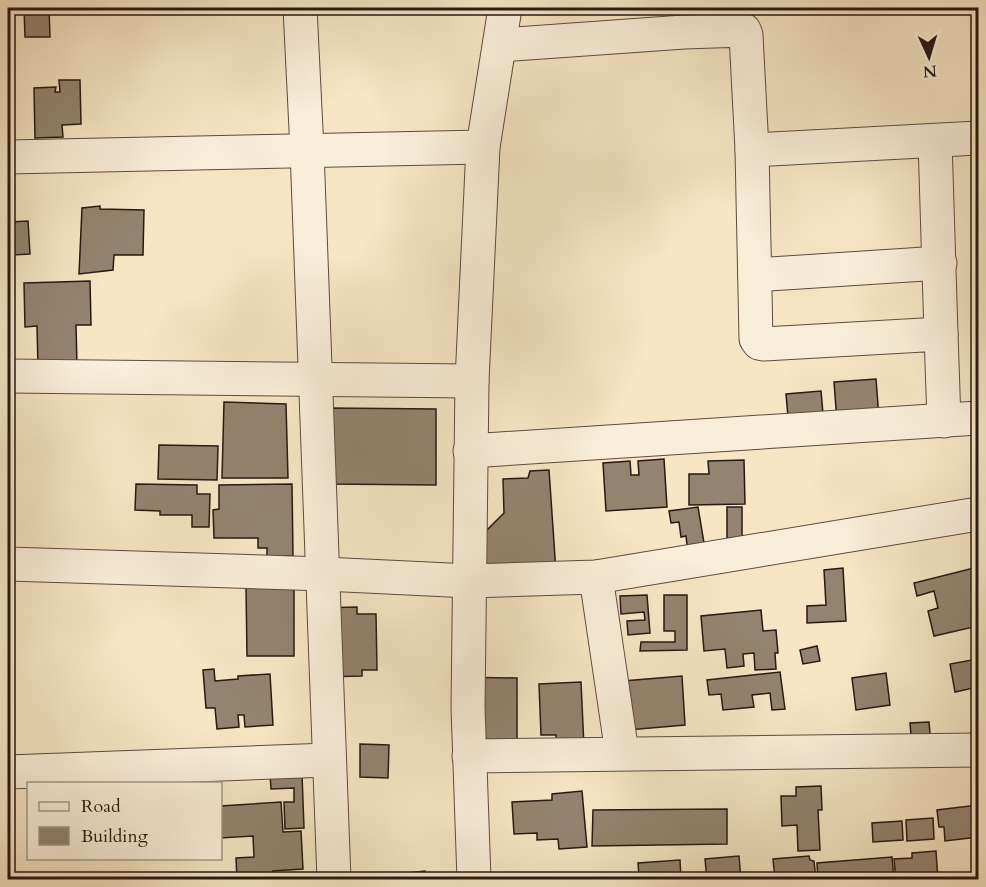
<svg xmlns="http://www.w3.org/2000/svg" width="986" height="887" font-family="Cardo,serif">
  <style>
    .building { fill: #93846f; stroke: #281912; stroke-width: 1.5 }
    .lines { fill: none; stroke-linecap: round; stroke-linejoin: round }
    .minor-casing { stroke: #5c4c3e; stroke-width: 35 }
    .minor { stroke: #f9efd9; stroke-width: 33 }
  </style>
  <rect width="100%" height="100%" fill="#f6e6c4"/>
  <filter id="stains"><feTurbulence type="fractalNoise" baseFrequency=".00333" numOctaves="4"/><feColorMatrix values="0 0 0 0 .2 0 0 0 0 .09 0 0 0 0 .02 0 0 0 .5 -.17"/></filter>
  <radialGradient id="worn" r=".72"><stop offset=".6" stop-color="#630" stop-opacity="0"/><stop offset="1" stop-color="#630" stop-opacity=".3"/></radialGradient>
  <g class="building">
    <path d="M 24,8 L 49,8 L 50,37 L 25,37 Z"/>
    <path d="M 59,80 L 80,80 L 81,124 L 62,125 L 63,137 L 35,138 L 34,88 L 56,87 L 55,92 L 60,92 Z"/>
    <path d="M 100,206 L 100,209 L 144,210 L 143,255 L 114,255 L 113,270 L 79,274 L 82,208 Z"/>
    <path d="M 28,221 L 30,254 L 12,255 L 10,222 Z"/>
    <path d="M 90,281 L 91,325 L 76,325 L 77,366 L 38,367 L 37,326 L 25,327 L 24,283 Z"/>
    <path d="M 876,379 L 879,418 L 837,421 L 834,382 Z"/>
    <path d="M 821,391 L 824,425 L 789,428 L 786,394 Z"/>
    <path d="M 224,402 L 286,404 L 288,478 L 222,478 Z"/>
    <path d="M 329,408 L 436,409 L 436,485 L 328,484 Z"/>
    <path d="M 159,445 L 218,446 L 217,480 L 158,479 Z"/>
    <path d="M 664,459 L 667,507 L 606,511 L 603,463 L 630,461 L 631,475 L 639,475 L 638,461 Z"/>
    <path d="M 744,460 L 745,504 L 689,505 L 689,474 L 709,474 L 708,461 Z"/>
    <path d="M 549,470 L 556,572 L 466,571 L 483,534 L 504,513 L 503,479 L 528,478 L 530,471 Z"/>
    <path d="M 136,484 L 197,485 L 197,494 L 210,494 L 209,527 L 192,527 L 192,515 L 160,515 L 160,511 L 135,510 Z"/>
    <path d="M 292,484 L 293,556 L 267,557 L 267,548 L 258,548 L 258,538 L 214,538 L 213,510 L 219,509 L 219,485 Z"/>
    <path d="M 698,507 L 704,543 L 687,545 L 686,536 L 681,537 L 679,522 L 671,523 L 669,511 Z"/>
    <rect x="727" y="507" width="15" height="33"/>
    <path d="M 978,567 L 978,626 L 934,636 L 928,611 L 938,608 L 934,591 L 917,596 L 914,583 Z"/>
    <path d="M 843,568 L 846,621 L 807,623 L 807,606 L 826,605 L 824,570 Z"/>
    <path d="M 294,586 L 294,656 L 247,656 L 246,587 Z"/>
    <path d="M 647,595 L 650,633 L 628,635 L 627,621 L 645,620 L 644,612 L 621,614 L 620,596 Z"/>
    <path d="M 664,595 L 687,595 L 687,650 L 640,651 L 641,642 L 675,642 L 675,631 L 664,631 Z"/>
    <path d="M 357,607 L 357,614 L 376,614 L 377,670 L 362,670 L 362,676 L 319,677 L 318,608 Z"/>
    <path d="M 761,610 L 763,631 L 776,630 L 778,653 L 775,653 L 776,669 L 755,670 L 754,653 L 743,654 L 744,666 L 727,668 L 725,649 L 704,651 L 701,616 Z"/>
    <path d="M 817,646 L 820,661 L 803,664 L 800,650 Z"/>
    <path d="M 978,659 L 978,687 L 955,692 L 950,664 Z"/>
    <path d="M 214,669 L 215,681 L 238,679 L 238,676 L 270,674 L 273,725 L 245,727 L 244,715 L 238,715 L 239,727 L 217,729 L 215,708 L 206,708 L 203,670 Z"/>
    <path d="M 780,672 L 785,709 L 772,710 L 770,693 L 752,695 L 754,707 L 723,710 L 721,694 L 709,695 L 707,680 Z"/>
    <path d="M 886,673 L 890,705 L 856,710 L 852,678 Z"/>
    <path d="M 682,676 L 685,725 L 605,732 L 623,681 Z"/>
    <path d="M 456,677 L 517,678 L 517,746 L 455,746 Z"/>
    <path d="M 581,682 L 584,747 L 557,748 L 556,735 L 541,735 L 539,684 Z"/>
    <path d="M 929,722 L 931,745 L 912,747 L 910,723 Z"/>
    <path d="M 360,744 L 389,745 L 388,778 L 360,777 Z"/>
    <path d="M 302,774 L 304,828 L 285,829 L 284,802 L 294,802 L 294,788 L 271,789 L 270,775 Z"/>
    <path d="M 821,786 L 822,810 L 818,810 L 820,850 L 798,851 L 797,825 L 782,826 L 781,796 L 796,796 L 796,787 Z"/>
    <path d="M 582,791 L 587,847 L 559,849 L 558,839 L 537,840 L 537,833 L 514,834 L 512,802 L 552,800 L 552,794 Z"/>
    <path d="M 281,802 L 283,832 L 301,831 L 303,869 L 273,871 L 273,880 L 237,880 L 236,858 L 254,857 L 253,836 L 220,838 L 220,806 Z"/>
    <path d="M 978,805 L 978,837 L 945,841 L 944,827 L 939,827 L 937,810 Z"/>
    <path d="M 727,809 L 727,844 L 592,846 L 593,810 Z"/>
    <path d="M 933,818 L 934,839 L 907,841 L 906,820 Z"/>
    <path d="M 902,821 L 903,840 L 873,842 L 872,823 Z"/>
    <path d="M 936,851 L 938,880 L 896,880 L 894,859 L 912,858 L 912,853 Z"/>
    <path d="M 739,856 L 741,880 L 707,880 L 705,859 Z"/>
    <path d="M 809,856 L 810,860 L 814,861 L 816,880 L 775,880 L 773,859 Z"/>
    <path d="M 892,857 L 894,880 L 818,880 L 817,863 Z"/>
    <path d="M 680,860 L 681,880 L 643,880 L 639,876 L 638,863 Z"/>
    <path d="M 425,871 L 426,880 L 362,880 L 361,878 Z"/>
    <path d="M 635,875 L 639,880 L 576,880 L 576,879 Z"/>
  </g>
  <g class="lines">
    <defs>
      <g id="minor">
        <path d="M 300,8 L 307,150 L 334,880"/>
        <path d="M 500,45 L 684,32 L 744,30 L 746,35 L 752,150 L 756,339 L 759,343 L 764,344 L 941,334 L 944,421"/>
        <path d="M 935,141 L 941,334"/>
        <path d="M 752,150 L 978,138"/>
        <path d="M 8,157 L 483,147"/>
        <path d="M 755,275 L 940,263"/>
        <path d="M 8,376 L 472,381"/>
        <path d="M 470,451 L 978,418"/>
        <path d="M 8,564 L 324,574 L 470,581 L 596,577 L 978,514"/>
        <path d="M 596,577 L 622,753"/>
        <path d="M 469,756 L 978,750"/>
        <path d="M 8,772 L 329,760"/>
        <path d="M 474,880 L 468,707 L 472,381 L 483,147 L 505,8"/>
      </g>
    </defs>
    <use href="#minor" class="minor-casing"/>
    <use href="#minor" class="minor"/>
  </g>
  <rect width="986" height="887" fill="none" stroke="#f6e6c4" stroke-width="30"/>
  <rect x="9" y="9" width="968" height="869" fill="none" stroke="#281912" stroke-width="3"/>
  <rect x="15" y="15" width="956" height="857" fill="none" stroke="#281912" stroke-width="1.5"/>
  <rect x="27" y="782" width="195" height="78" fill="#f9efd9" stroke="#a59989" stroke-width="1.5"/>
  <rect x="39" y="802" width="30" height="9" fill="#f9efd9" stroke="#a59989" stroke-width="1.5"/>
  <text x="81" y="812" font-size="18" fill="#281912">Road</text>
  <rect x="39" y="827" width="30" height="18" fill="#93846f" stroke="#a59989" stroke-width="1.5"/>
  <text x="81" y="842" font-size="18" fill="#281912">Building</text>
  <g transform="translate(929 57) rotate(176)" stroke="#f9efd9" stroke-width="4.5" paint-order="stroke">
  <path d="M0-4.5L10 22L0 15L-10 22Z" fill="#281912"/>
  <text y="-9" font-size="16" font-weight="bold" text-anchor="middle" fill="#281912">N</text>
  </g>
  <rect width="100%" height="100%" filter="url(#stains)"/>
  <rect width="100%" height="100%" fill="url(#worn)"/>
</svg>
